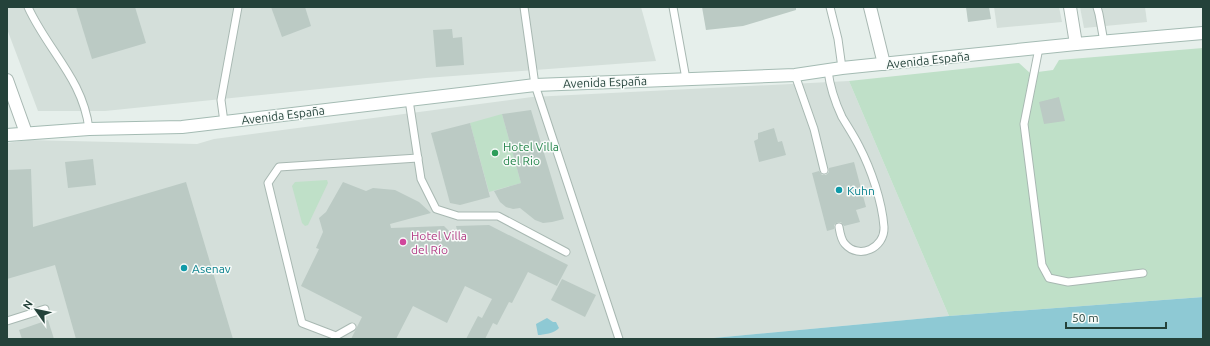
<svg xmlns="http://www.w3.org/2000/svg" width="1210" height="346" font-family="Ubuntu,sans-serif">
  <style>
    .built { fill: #d4dfda }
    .green { fill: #bfe0c8 }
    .water { fill: #8ec9d4 }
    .building { fill: #bbcac4 }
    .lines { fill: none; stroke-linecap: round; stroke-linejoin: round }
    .lane-casing { stroke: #a8b8b2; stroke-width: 9 }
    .street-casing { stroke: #a8b8b2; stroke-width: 14 }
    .secondary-casing { stroke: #a4bbb3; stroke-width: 14 }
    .lane { stroke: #fff; stroke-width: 7 }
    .street { stroke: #fff; stroke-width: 12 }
    .secondary { stroke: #fff; stroke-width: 12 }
    .leisure-dot { fill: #2e9e5b; stroke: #f7fbf9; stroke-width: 1.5 }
    .culture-dot { fill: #0f9aa8; stroke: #f7fbf9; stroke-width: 1.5 }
    .hotel-dot { fill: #d1479c; stroke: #f7fbf9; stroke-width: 1.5 }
    .labels { text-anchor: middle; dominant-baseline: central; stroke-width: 3; stroke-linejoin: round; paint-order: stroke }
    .street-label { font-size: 12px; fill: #24423a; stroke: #f7fbf9 }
    .leisure-label { font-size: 12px; fill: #27864d; stroke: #f7fbf9; text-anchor: start }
    .culture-label { font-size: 12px; fill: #0d838f; stroke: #f7fbf9; text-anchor: start }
    .hotel-label { font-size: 12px; fill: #b23c85; stroke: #f7fbf9; text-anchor: start }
  </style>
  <rect width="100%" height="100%" fill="#e6efeb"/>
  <g class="built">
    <path d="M 7,7 L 641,7 L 656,61 L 426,78 L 105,111 L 38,111 L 7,29 Z"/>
    <path d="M 994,7 L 1059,7 L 1062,22 L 997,28 Z"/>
    <path d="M 1080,7 L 1145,7 L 1147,22 L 1084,28 Z"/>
    <path d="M 849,81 L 949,316 L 703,339 L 7,339 L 7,143 L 28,140 L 197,144 L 214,139 L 532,97 Z"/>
  </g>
  <g class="green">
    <path d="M 1203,48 L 1203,297 L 949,316 L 849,81 L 1019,63 L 1030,73 L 1053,70 L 1059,60 Z"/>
    <path d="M 502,114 L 521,183 L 489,192 L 470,123 Z"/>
    <path d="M 327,180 L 328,183 L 308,225 L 305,226 L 302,223 L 292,186 L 295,182 Z"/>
  </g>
  <g class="water">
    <path d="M 1203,297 L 1203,339 L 703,339 L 949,316 Z"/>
    <path d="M 547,318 L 553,322 L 556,322 L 559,328 C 555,333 543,335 538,335 L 536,324 Z"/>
  </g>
  <g class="building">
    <path d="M 76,7 L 135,7 L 146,43 L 92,59 Z"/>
    <path d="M 271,7 L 305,7 L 311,26 L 282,37 Z"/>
    <path d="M 702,7 L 796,7 L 796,10 L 743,26 L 706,30 Z"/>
    <path d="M 966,7 L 989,7 L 991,19 L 968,22 Z"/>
    <path d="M 452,29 L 453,38 L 462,37 L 464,65 L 436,67 L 433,30 Z"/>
    <path d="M 1059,97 L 1065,121 L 1044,124 L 1039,102 Z"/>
    <path d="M 531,110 L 564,219 L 552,222 L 543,223 L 535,220 L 520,208 L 513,209 L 506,207 L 500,202 L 494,191 L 521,183 L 502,114 Z"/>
    <path d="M 470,123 L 490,197 L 460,205 L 450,203 L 431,133 Z"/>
    <path d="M 774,128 L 778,142 L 782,141 L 786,155 L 759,162 L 754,141 L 758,139 L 758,133 Z"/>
    <path d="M 93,159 L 96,185 L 68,188 L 65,162 Z"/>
    <path d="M 854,162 L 866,207 L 856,210 L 860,222 L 844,226 L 841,222 L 838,222 L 834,225 L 834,229 L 827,231 L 812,173 L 819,171 L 822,175 L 826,175 L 829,172 L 829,168 Z"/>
    <path d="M 31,169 L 33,227 L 186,182 L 233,339 L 76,339 L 55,265 L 7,279 L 7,170 Z"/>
    <path d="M 343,182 L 366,191 L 373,188 L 395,190 L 419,202 L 431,213 L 390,224 L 391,228 L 444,226 L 460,242 L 456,226 L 489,225 L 568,265 L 557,286 L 528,272 L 512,303 L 509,302 L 497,325 L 493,323 L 485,339 L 466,339 L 478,316 L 482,318 L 492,299 L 465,286 L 447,323 L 413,306 L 396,339 L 351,339 L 362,317 L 301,286 L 319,249 L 316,248 L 323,232 L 319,218 L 326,212 Z"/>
    <path d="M 562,279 L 596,295 L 585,317 L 551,300 Z"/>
    <path d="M 48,320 L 54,339 L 22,339 L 19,330 Z"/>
  </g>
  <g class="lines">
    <defs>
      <g id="lane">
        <path d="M 28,7 C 48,51 83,79 89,129"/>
        <path d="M 524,7 L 535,85 L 619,339"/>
        <path d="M 673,7 L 686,79"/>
        <path d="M 830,7 L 838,39 L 842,68"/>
        <path d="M 1097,7 L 1099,14 L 1104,42"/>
        <path d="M 1039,48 L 1024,124 L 1042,265 L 1049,278 L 1068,282 L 1143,273"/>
        <path d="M 828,71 C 830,87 835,102 842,117 C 848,127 854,136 859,146 C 871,169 882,201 884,227 C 885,248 859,260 845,244 C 841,240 840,233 839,227"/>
        <path d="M 795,75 L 814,129 L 824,170"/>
        <path d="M 409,100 L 421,179 L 436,209 L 458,216 L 498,216 L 566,252"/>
        <path d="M 224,122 L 221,100 L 238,7"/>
        <path d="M 7,321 L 45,309"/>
        <path d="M 352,327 L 336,336 L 302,323 L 268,183 L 279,167 L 418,158"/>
      </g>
      <g id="street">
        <path d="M 870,7 L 884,64"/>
        <path d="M 1070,7 L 1076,44"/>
        <path d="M 7,80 L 26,133"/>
      </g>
      <path id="secondary" d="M 7,135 L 89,129 L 182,127 L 535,85 L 795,75 L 842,68 L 1076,44 L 1203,33"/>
    </defs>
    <use href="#lane" class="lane-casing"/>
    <use href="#street" class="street-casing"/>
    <use href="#secondary" class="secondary-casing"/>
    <use href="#lane" class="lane"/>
    <use href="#street" class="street"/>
    <use href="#secondary" class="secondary"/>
  </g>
  <circle class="leisure-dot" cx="495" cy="153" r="4"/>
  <g class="culture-dot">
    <circle cx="839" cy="190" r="4"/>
    <circle cx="184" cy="268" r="4"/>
  </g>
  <circle class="hotel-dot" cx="403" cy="242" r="4"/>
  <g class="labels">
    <g class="street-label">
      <text transform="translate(928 60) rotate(-6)">Avenida España</text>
      <text transform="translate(605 82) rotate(-2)">Avenida España</text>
      <text transform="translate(283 115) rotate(-7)">Avenida España</text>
    </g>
    <g class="leisure-label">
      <text x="503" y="146">Hotel Villa<tspan x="503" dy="14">del Rio</tspan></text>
    </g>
    <g class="culture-label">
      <text x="847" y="190">Kuhn</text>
      <text x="192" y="268">Asenav</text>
    </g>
    <g class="hotel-label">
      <text x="411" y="235">Hotel Villa<tspan x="411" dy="14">del Río</tspan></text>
    </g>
  </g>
  <rect width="1210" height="346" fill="none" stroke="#24423a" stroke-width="16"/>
  <g transform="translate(36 310) rotate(303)" stroke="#f7fbf9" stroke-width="3" paint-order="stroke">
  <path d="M0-3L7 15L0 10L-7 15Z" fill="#24423a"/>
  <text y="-6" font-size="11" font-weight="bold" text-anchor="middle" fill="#24423a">N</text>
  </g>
  <path d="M1066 322v6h100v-6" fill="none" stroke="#24423a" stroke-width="2"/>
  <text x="1072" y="322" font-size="12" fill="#24423a" stroke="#f7fbf9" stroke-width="3" paint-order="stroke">50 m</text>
</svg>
